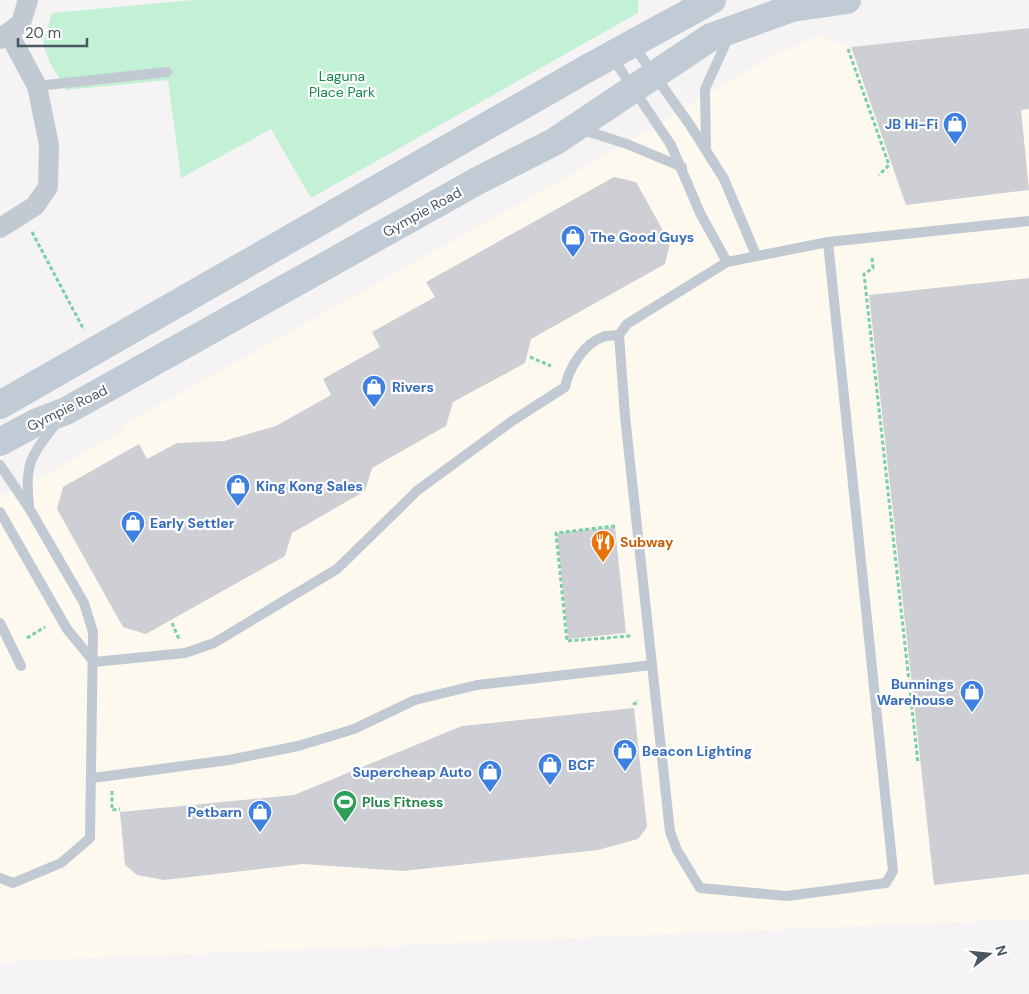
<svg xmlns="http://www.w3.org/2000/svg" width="1029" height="994" font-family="'DM Sans',sans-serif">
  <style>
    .commercial { fill: #fdf9ef }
    .green { fill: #c3f1d5 }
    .building { fill: #cdcfd5 }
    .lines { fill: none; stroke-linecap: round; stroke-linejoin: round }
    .path { stroke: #7ad0a6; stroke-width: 3; stroke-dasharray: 4 2.5; stroke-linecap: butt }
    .service { stroke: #c1cad2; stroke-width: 10 }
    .minor { stroke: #c1cad2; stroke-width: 20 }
    .secondary { stroke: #c1cbd6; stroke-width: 28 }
    .labels { text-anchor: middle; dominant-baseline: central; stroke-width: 4.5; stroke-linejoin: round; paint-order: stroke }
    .park-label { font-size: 14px; fill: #17864f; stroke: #fff }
    .shop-label { font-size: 14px; font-weight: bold; fill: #366cbe; stroke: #fff; text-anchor: start }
    .street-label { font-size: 14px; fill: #4a5661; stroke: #fff }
    .food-label { font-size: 14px; font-weight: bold; fill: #c56008; stroke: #fff; text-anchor: start }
    .leisure-label { font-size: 14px; font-weight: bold; fill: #27864d; stroke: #fff; text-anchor: start }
  </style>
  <rect width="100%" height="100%" fill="#f5f3f3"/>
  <path class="commercial" d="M 1029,28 L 1029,919 L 0,962 L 0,496 L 31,483 L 122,431 L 125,424 L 599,159 L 772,56 L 818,36 L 851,47 Z"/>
  <path class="green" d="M 193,0 L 638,0 L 638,13 L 311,198 L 271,129 L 181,178 L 168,80 L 66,90 L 50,63 L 43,44 L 52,13 Z"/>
  <g class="building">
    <path d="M 1029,28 L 1029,109 L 1021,110 L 1029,190 L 906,205 L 851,47 Z"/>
    <path d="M 614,177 L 636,182 L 670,243 L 665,264 L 531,339 L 525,363 L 453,402 L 446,426 L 372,468 L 365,491 L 292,533 L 285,556 L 146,634 L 123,627 L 57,509 L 63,487 L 139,444 L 147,459 L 177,443 L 224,441 L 276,426 L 292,417 L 331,395 L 323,379 L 380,347 L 372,332 L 435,297 L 426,282 Z"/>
    <path d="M 1029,278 L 1029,874 L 934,885 L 869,295 Z"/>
    <path d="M 615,527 L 626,633 L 568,639 L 557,533 Z"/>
    <path d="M 634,708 L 647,827 L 638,839 L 598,850 L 403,871 L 303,864 L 164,880 L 137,875 L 125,865 L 120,812 L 294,795 L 462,726 Z"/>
  </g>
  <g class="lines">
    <g class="path">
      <path d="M 848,49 L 889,165 L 879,175"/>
      <path d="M 32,232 L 84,330"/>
      <path d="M 872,258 L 873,268 L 864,274 L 918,763"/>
      <path d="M 530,357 L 551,366"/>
      <path d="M 615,526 L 556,533 L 567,641 L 631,636"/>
      <path d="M 172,623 L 179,639"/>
      <path d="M 27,638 L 45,627"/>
      <path d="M 633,704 L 637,703 L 637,700"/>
      <path d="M 112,791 L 112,810 L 120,809"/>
    </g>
    <g class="service">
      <path d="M 633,45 L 690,125 L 724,179 L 756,255"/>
      <path d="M 612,57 L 671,145 L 700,213 L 727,262"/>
      <path d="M 37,86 L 167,72"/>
      <path d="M 580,129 L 627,144 L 682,167"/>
      <path d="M 706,150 L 705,89 L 729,36"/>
      <path d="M 619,335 L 625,416 L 652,665"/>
      <path d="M 0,465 L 29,508 L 84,603 L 93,632 L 90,838 L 61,863 L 13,883 L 0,878"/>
      <path d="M 29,505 C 24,461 32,455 58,421"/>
      <path d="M 0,512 L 67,629 L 94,662"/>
      <path d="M 0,623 L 21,666"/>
      <path d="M 94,662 L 185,653 L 214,643 L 337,569 L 418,490 L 512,421 L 565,387 C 569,368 584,343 603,337 C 608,335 614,336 619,335 L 627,324 L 727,262 L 828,242 L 1029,221"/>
      <path d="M 92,778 L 229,760 L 298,746 L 354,729 L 415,700 L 477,685 L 652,665 L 670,832 L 677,850 L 700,888 L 787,896 L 886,883 L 893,871 L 828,242"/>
    </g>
    <g class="minor">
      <path d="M 0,39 L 21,23 L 28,0"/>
      <path d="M 0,228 L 35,206 L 48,187 L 49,145 L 37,86 L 9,34"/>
    </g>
    <g class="secondary">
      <path d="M 0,405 L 588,68 L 712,0"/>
      <path d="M 0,442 L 37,422 L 66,411 L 479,180 L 554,142 L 711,37 L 792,8 L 847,0"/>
    </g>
  </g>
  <defs>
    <symbol id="shop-pin" viewBox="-11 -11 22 30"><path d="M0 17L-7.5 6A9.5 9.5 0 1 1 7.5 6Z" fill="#3f7fe0" stroke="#fff"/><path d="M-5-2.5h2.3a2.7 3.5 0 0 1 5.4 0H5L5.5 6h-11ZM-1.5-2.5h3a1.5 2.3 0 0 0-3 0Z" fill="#fff"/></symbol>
    <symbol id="restaurant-pin" viewBox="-11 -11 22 30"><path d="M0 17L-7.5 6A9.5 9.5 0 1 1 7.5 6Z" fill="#e8710a" stroke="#fff"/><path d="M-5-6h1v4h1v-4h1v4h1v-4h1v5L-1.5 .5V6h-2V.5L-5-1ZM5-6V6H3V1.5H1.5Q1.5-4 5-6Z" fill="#fff"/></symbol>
    <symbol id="stadium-pin" viewBox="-11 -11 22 30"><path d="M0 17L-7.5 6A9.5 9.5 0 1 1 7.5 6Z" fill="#2e9e5b" stroke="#fff"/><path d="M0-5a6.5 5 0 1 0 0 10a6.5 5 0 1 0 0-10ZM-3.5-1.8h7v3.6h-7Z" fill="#fff"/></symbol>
  </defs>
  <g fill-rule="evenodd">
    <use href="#shop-pin" x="941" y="110" width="28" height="38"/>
    <use href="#shop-pin" x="559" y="223" width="28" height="38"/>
    <use href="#shop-pin" x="360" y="373" width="28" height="38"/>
    <use href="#shop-pin" x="224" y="472" width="28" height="38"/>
    <use href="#shop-pin" x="119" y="509" width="28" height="38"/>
    <use href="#restaurant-pin" x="589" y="528" width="28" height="38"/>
    <use href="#shop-pin" x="958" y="678" width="28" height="38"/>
    <use href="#shop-pin" x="611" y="737" width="28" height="38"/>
    <use href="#shop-pin" x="536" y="751" width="28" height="38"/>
    <use href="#shop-pin" x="476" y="758" width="28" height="38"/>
    <use href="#stadium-pin" x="331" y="788" width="28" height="38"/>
    <use href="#shop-pin" x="246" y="798" width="28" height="38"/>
  </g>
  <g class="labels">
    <g class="park-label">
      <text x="342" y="76">Laguna<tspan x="342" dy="16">Place Park</tspan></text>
    </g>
    <g class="shop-label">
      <text x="938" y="124" text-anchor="end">JB Hi-Fi</text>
      <text x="590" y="237">The Good Guys</text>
      <text x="392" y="387">Rivers</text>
      <text x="256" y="486">King Kong Sales</text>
      <text x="150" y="523">Early Settler</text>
      <text x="954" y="684" text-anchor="end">Bunnings<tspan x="954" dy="16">Warehouse</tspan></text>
      <text x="642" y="751">Beacon Lighting</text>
      <text x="568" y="765">BCF</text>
      <text x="472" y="772" text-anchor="end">Supercheap Auto</text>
      <text x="242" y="812" text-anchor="end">Petbarn</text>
    </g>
    <g class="street-label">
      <text transform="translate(422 212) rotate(-29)">Gympie Road</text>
      <text transform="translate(67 408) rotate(-26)">Gympie Road</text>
    </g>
    <g class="food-label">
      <text x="620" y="542">Subway</text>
    </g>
    <g class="leisure-label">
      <text x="362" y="802">Plus Fitness</text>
    </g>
  </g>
  <g transform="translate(989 954) rotate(74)" stroke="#ffffff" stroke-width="4" paint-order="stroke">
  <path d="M0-4L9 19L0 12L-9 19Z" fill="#4a5661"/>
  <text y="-8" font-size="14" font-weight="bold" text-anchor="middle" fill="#4a5661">N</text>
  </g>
  <path d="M18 38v8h69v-8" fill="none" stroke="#4a5661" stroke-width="2.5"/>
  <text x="25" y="38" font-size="15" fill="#4a5661" stroke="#ffffff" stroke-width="4" paint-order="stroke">20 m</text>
</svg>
